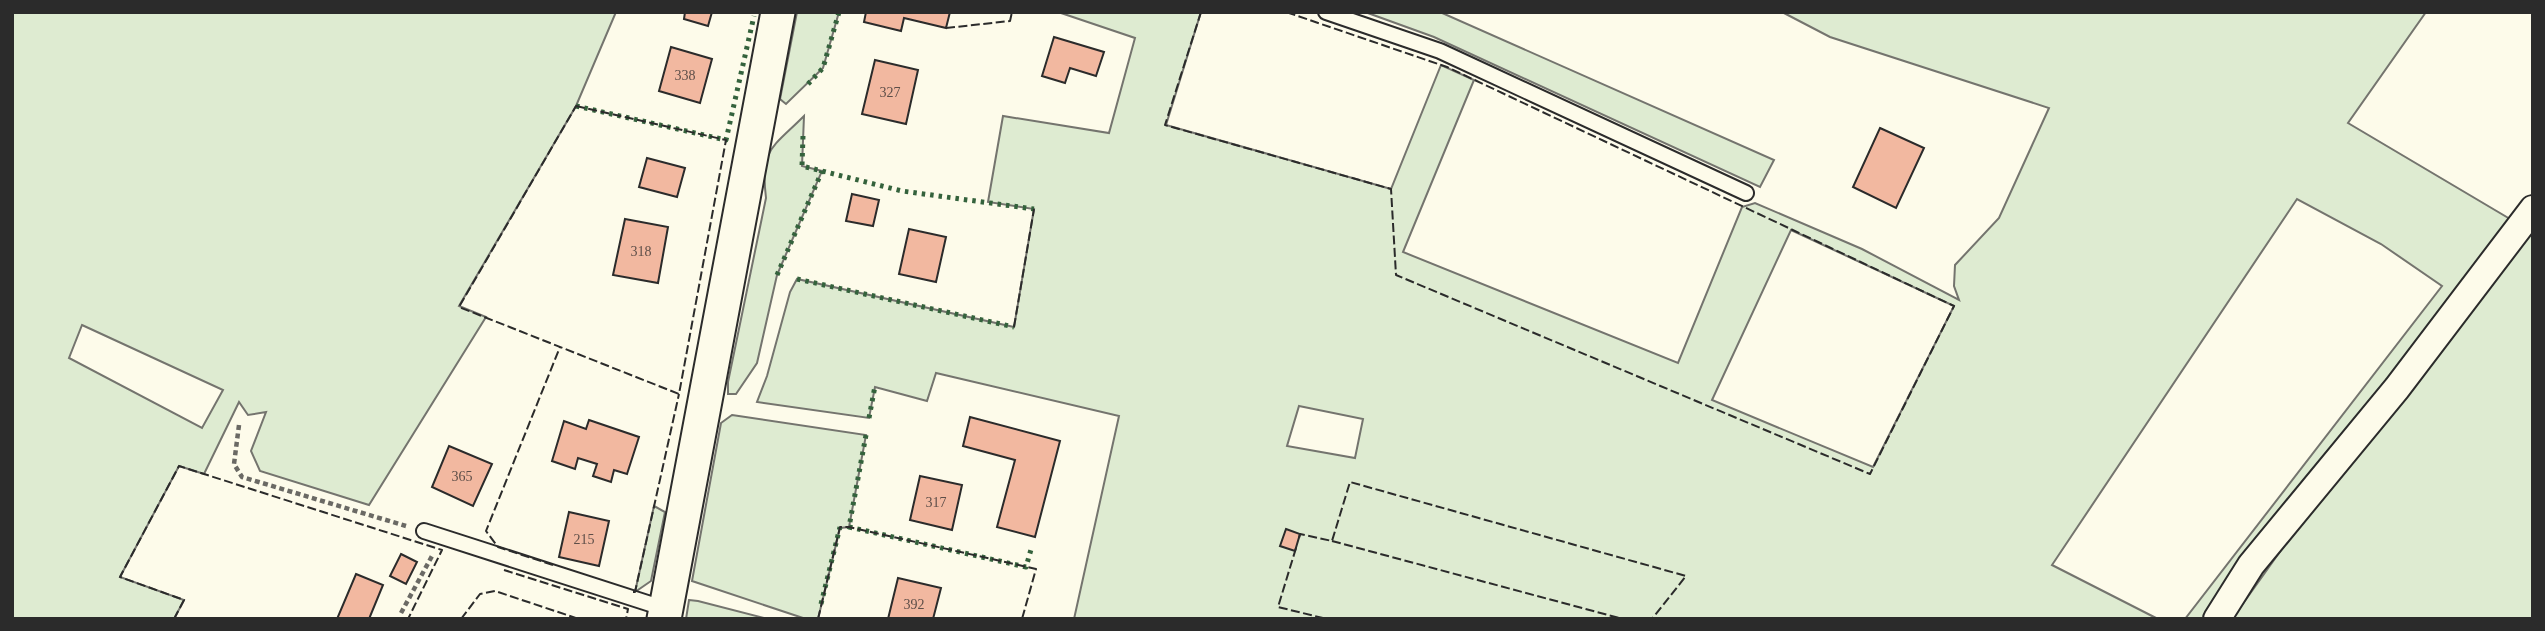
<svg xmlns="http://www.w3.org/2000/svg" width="2545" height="631" font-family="'Times New Roman',serif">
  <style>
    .green { fill: #deebd1; stroke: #74746e; stroke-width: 2; fill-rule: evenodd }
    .building { fill: #f2b8a0; stroke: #2b2b2b; stroke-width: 2 }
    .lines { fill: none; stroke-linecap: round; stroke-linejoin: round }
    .service-casing { stroke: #2b2b2b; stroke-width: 18 }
    .minor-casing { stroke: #2b2b2b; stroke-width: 30 }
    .tertiary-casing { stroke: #2b2b2b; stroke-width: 37 }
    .path { stroke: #6a6964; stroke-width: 4.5; stroke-dasharray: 5 3.5; stroke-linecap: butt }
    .service { stroke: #fdfbea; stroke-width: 14 }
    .minor { stroke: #fdfbea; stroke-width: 26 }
    .tertiary { stroke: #fdfbea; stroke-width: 33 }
    .hedge { stroke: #34623c; stroke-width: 5; stroke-dasharray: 3.5 5; stroke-linecap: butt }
    .fence { stroke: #2b2b2b; stroke-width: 2; stroke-dasharray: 9 3.5; stroke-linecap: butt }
    .labels { text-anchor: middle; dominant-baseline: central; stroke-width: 5; stroke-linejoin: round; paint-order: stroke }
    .number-label { font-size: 14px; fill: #5d4e48 }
  </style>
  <rect width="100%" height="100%" fill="#fdfbea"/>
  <g class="green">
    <path d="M 12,12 L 616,12 L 576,106 L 459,306 L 486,317 L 369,505 L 260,471 L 251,451 L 266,412 L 248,415 L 239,402 L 204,474 L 179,466 L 120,577 L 184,600 L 174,619 L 12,619 ZM 82,325 L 223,390 L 202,428 L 69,358 Z"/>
    <path d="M 797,12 L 839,12 L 823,68 L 786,104 L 780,99 Z"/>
    <path d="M 1058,12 L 1201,12 L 1166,125 L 1391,189 L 1441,65 L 1474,80 L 1403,252 L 1678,363 L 1742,207 L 1755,203 L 1862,249 L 1959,300 L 1954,286 L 1955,265 L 1999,218 L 2049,108 L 1830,37 L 1782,12 L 2426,12 L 2348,123 L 2510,219 L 2206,619 L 2185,619 L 2442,286 L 2381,244 L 2297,199 L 2052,565 L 2158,619 L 1074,619 L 1119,416 L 936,373 L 927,401 L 875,387 L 869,418 L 757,402 L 767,376 L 790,292 L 797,279 L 1014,327 L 1034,209 L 988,202 L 1003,116 L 1109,133 L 1135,38 ZM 1791,230 L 1954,306 L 1873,467 L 1712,400 ZM 1299,406 L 1363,419 L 1355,458 L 1287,446 Z"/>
    <path d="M 1365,12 L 1440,12 L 1774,160 L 1760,187 L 1434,37 Z"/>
    <path d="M 804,116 L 802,166 L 822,171 L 777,275 L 757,363 L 736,394 L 728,394 L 728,382 L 766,198 C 760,149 771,149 804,116 Z"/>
    <path d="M 2533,227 L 2533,619 L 2232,619 L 2284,546 Z"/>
    <path d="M 732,415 L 866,435 L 849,527 L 840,528 L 818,619 L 806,619 L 692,581 L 721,423 Z"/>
    <path d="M 654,506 L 665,512 L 651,581 L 635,592 Z"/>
    <path d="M 689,600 L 698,601 L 768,619 L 686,619 Z"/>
  </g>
  <g class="building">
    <path d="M 685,12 L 712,12 L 708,26 L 684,19 Z"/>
    <path d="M 866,12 L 950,12 L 946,28 L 904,18 L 901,31 L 864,22 Z"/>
    <path d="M 1054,37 L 1104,52 L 1096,76 L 1070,68 L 1065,83 L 1042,76 Z"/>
    <path d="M 671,47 L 712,59 L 700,103 L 659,91 Z"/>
    <path d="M 875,60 L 918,70 L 906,124 L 862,114 Z"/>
    <path d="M 1880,128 L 1924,148 L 1896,208 L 1853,187 Z"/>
    <path d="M 647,158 L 685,168 L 677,197 L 639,187 Z"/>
    <path d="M 852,194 L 879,200 L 873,226 L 846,221 Z"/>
    <path d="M 625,219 L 668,227 L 658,283 L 613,275 Z"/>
    <path d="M 909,229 L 946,237 L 936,282 L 899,274 Z"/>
    <path d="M 970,417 L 1060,441 L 1035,537 L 997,527 L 1015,460 L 963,446 Z"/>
    <path d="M 589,420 L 639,437 L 627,474 L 614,470 L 611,482 L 593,476 L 597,464 L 578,458 L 575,469 L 552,461 L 564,421 L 586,429 Z"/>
    <path d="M 449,446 L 492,464 L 473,506 L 432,487 Z"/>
    <path d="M 920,476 L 962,485 L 952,530 L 910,520 Z"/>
    <path d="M 569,512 L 609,521 L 599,566 L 559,557 Z"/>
    <path d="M 1286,529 L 1300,534 L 1295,551 L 1280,546 Z"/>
    <path d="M 401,554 L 417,562 L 406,584 L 390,576 Z"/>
    <path d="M 356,574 L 383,585 L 369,619 L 337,619 Z"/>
    <path d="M 898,578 L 941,588 L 933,619 L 888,619 Z"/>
  </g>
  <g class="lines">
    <defs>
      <g id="service">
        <path d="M 1326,12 L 1440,51 L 1746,193"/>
        <path d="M 424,531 L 666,609"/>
      </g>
      <path id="minor" d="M 2217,619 L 2251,565 L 2397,388 L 2533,209"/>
      <path id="tertiary" d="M 664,619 L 778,12"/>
    </defs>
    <use href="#service" class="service-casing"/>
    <use href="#minor" class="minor-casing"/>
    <use href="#tertiary" class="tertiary-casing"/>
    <g class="path">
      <path d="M 239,425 L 234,464 L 242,477 L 406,526"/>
      <path d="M 401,613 L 432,556"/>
    </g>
    <use href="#service" class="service"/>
    <use href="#minor" class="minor"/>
    <use href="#tertiary" class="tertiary"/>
    <g class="hedge">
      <path d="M 808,84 L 823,68 L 839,12"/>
      <path d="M 576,106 L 726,140 L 754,16"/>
      <path d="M 803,136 L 802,166 L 902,191 L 1034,209"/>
      <path d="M 777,275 L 822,171"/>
      <path d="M 797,279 L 1014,327"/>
      <path d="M 869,418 L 875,386"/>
      <path d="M 866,435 L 849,527 L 1026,567 L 1032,546"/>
      <path d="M 821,604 L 840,527"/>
    </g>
    <g class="fence">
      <path d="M 1201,12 L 1165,125 L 1391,189 L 1396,275 L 1870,474 L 1954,306 L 1447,67 L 1286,12"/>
      <path d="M 946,28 L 1010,21 L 1012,12"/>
      <path d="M 576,106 L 726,140 L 679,394 L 459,307 Z"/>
      <path d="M 1014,327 L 1034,209"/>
      <path d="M 1299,538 L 1300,534 L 1332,541 L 1350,482 L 1686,576 L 1652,619"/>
      <path d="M 1332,541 L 1623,619"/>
      <path d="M 1296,548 L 1278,607 L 1327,619"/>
      <path d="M 553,565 L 498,547 L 486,531 L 560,347"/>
      <path d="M 504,570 L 628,609 L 626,619"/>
      <path d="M 633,592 L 635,592 L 679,394"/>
      <path d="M 174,619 L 184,600 L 120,577 L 179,466 L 442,550 L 408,619"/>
      <path d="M 461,619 L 480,594 L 495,591 L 579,619"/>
      <path d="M 818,619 L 840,527 L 849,527 L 1036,569 L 1022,619"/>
    </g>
  </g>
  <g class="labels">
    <g class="number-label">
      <text x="685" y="75">338</text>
      <text x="890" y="92">327</text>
      <text x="641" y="251">318</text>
      <text x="462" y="476">365</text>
      <text x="936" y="502">317</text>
      <text x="584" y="539">215</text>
      <text x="914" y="604">392</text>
    </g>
  </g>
  <rect width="2545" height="631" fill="none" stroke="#2b2b2b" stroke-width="28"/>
</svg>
